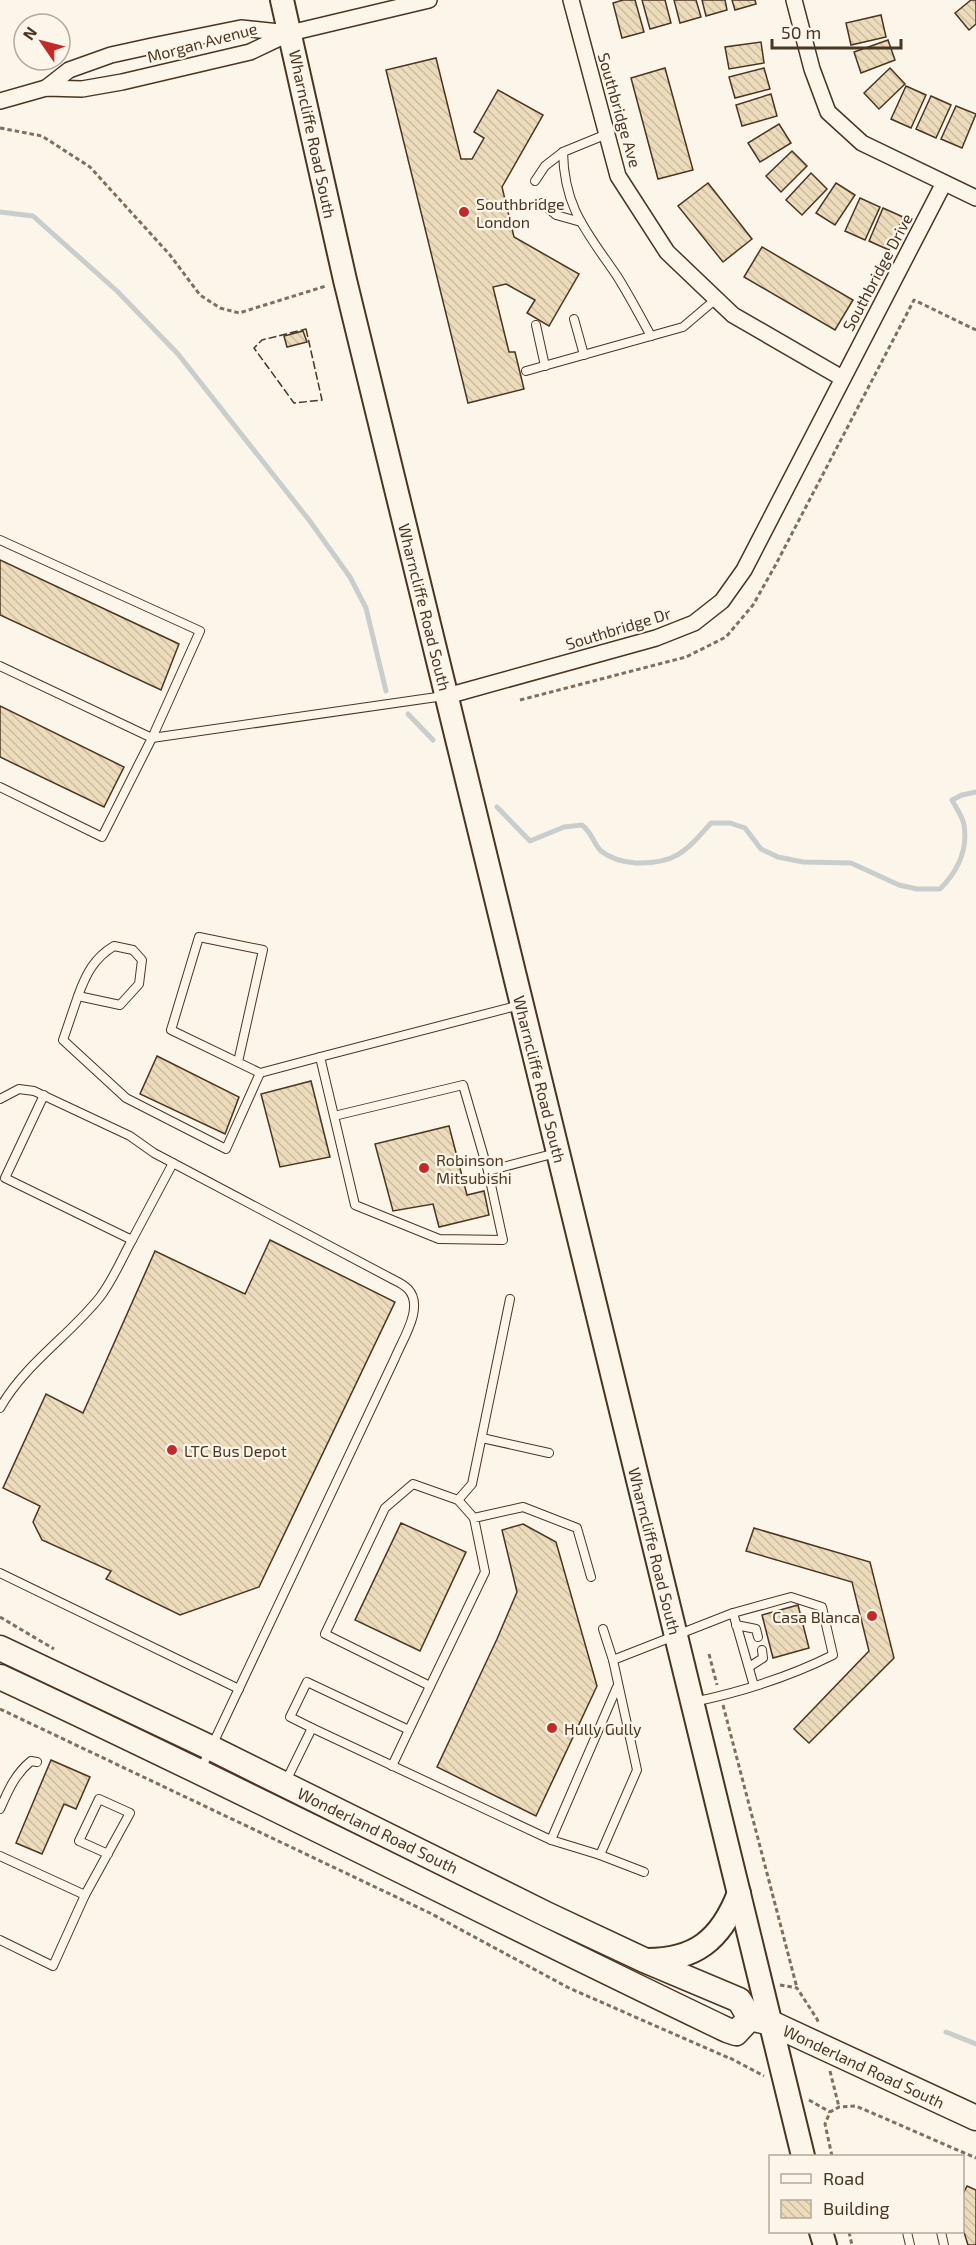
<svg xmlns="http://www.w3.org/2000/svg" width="976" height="2245" font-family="'Exo 2',sans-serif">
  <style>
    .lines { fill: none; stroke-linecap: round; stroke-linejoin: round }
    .stream { stroke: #c9cecd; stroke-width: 5 }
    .building { fill: url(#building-back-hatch); stroke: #4a3520; stroke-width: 1.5 }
    .lane-casing { stroke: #4a3520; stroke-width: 10 }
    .street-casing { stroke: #4a3520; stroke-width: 18 }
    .secondary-casing { stroke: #4a3520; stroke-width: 26 }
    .primary-casing { stroke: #4a3520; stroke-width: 27 }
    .path { stroke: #7f6f5c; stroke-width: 3; stroke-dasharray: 4.5 3; stroke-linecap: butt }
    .lane { stroke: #fbf6e9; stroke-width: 8 }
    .street { stroke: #fbf6e9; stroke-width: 15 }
    .secondary { stroke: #fbf6e9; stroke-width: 22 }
    .primary { stroke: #fbf6e9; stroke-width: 24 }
    .fence { stroke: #4a3520; stroke-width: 1.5; stroke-dasharray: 8 3; stroke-linecap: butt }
    .poi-dot { fill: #c62828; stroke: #fbf6e9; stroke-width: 2 }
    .labels { text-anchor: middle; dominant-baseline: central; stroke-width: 4.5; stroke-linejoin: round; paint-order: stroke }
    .street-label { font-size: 16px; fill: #4a3520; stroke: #fbf6e9 }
    .poi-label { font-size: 16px; fill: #4a3520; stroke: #fbf6e9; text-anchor: start }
  </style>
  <defs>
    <pattern id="building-back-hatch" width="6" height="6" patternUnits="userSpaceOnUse" patternTransform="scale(1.5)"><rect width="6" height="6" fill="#ecdcbc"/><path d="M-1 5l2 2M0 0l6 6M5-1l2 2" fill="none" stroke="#ccbda1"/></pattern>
  </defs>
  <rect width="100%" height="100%" fill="#fbf6e9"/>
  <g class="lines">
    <g class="stream">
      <path d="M 0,212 L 33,216 L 117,291 L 178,354 L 309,520 L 350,577 L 366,608 L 386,691"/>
      <path d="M 408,714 L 433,740"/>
      <path d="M 497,807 L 530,841 L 564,827 L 582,825 C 593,834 593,843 601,851 C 611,859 623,862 636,863 C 676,864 686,851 711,823 L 730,823 L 745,828 L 761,849 L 778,857 L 803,862 L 851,863 L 899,885 L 917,889 L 940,889 C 957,872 968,850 964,825 C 963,817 956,808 952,800 L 962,795 L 976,792"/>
      <path d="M 946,2032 L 976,2044"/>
    </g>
  </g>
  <g class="building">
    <path d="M 623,0 L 635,0 L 644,32 L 622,38 L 613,3 Z"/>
    <path d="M 642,0 L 665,0 L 671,23 L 650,29 Z"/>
    <path d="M 674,0 L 696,0 L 701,17 L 680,23 Z"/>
    <path d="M 702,0 L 725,0 L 727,10 L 706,16 Z"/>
    <path d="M 732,0 L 755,0 L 756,4 L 735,10 Z"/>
    <path d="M 971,0 L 976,0 L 976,24 L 969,30 L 955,13 Z"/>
    <path d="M 881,15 L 886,37 L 851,45 L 846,23 Z"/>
    <path d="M 888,40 L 895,60 L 861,73 L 854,52 Z"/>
    <path d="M 761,42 L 764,63 L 729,69 L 725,47 Z"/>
    <path d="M 436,58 L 461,159 L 472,159 L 484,138 L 474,132 L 498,90 L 543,115 L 502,187 L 514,237 L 579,274 L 549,326 L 527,313 L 535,300 L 506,284 L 493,287 L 509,352 L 515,352 L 524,389 L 468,403 L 386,70 Z"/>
    <path d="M 665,68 L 693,170 L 658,179 L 631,78 Z"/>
    <path d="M 764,68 L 770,89 L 735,98 L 729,77 Z"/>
    <path d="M 890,68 L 905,84 L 879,109 L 864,93 Z"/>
    <path d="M 906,86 L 926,95 L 911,128 L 891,119 Z"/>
    <path d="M 771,94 L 777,116 L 742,126 L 736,105 Z"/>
    <path d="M 931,96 L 951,105 L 936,138 L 916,129 Z"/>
    <path d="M 956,106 L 976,114 L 962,148 L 941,139 Z"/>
    <path d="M 779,124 L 791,143 L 760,162 L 748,143 Z"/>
    <path d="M 792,151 L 807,166 L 781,192 L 766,176 Z"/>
    <path d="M 811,173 L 827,189 L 802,215 L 786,200 Z"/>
    <path d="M 708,183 L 752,239 L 723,262 L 678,206 Z"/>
    <path d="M 836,183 L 855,195 L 835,225 L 816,213 Z"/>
    <path d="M 860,198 L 880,207 L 865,240 L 845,231 Z"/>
    <path d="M 883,208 L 903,217 L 889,250 L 869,241 Z"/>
    <path d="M 762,247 L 853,300 L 835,330 L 744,277 Z"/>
    <path d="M 303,331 L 307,342 L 287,347 L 284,336 Z"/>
    <path d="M 0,560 L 179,644 L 161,690 L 0,615 Z"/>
    <path d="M 0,706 L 124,767 L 104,807 L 0,757 Z"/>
    <path d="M 157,1056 L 239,1097 L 225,1134 L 140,1094 Z"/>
    <path d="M 311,1081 L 330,1157 L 280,1167 L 261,1094 Z"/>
    <path d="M 449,1126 L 467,1195 L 484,1191 L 489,1215 L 439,1227 L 433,1204 L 393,1211 L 375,1144 Z"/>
    <path d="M 270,1240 L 395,1302 L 259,1587 L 180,1615 L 106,1579 L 111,1571 L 42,1540 L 33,1522 L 40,1506 L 3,1488 L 46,1394 L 83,1413 L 155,1251 L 245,1294 Z"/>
    <path d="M 401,1523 L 466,1552 L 420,1651 L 355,1620 Z"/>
    <path d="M 523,1524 L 556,1542 L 597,1686 L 536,1816 L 437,1767 L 497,1639 L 517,1592 L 502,1530 Z"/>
    <path d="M 754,1528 L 870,1562 L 894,1658 L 809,1743 L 794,1729 L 869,1651 L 852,1582 L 746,1551 Z"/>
    <path d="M 798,1605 L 809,1648 L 773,1658 L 762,1615 Z"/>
    <path d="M 51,1760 L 90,1777 L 76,1809 L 64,1804 L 42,1854 L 16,1843 Z"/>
    <path d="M 967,2186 L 976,2190 L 976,2245 L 968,2245 L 962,2226 L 962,2196 Z"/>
  </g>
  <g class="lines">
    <defs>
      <g id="lane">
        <path d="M 607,134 L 563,152 C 564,208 587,232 617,276 C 629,295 640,316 651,336"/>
        <path d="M 535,181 L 545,166 L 563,152"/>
        <path d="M 542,203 L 556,215 L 581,222"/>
        <path d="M 574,319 L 584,355"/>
        <path d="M 536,325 L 545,366"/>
        <path d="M 526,371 L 683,327 L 716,299"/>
        <path d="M 0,540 L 200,631 L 152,738 L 444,696"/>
        <path d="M 0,666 L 152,738 L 102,837 L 0,787"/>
        <path d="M 78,996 C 86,974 94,958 114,946 L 133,950 L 142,960 L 139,984 L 120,1005 L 78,996 L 63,1040 L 126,1098 L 226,1149 L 260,1073"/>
        <path d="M 238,1062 L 263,950 L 199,937 L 171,1030 L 260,1073 L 320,1057"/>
        <path d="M 44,1095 L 5,1178 L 132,1240 L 173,1163"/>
        <path d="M 0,1099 L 19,1089 L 34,1091 L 130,1136 L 154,1153 L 396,1281 C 400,1283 405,1286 408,1289 C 425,1307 402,1340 395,1358 L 201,1769"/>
        <path d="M 334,1116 L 355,1205 L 439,1239 L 503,1240 L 488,1171 L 463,1085 L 334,1116 L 320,1057 L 520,1005"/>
        <path d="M 488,1171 L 556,1153"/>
        <path d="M 0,1408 C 25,1364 69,1336 100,1297 C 113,1280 122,1258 132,1240"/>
        <path d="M 482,1438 L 549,1453"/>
        <path d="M 458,1500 L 472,1484 L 510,1299"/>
        <path d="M 0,1573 L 239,1689"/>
        <path d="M 733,1613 L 754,1686"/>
        <path d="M 736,1625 L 756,1629 L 758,1637"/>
        <path d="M 613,1660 L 733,1613 L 791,1597 L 822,1607 L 833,1655 C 789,1677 741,1692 693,1702"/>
        <path d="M 749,1667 L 763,1658 L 762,1650"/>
        <path d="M 430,1686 L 325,1634 L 385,1508 L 413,1484 L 458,1500 L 474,1518"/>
        <path d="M 312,1728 L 290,1717 L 307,1682 L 409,1730 L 485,1572 L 474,1518 L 523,1507 L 577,1528 L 591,1577"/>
        <path d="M 392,1766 L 409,1730"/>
        <path d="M 285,1783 L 312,1728 L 551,1840 L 600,1855 L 637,1770 L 613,1660 L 603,1629"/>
        <path d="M 0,1809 C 8,1791 15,1774 31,1761 L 37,1762"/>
        <path d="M 551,1840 L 617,1687"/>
        <path d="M 600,1855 L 644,1872"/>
        <path d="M 0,1856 L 85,1895"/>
        <path d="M 0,1940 L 53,1966 L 85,1895 L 130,1813 L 99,1799 L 79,1841 L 108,1854"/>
        <path d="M 907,2232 L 910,2245"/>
        <path d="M 941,2232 L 944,2245"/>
      </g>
      <g id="street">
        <path d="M 571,0 L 618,176 L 667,252 L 733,315 L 842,378"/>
        <path d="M 794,0 L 812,69 L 828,112 L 862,143 L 976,198"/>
        <path d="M 46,88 L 69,70 L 111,55 L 152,46 L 241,28 L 289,33"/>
        <path d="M 0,101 L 46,88 L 82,89 L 122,82 L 250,52 L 290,33 L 429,0"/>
        <path d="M 447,696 L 656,638 L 694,623 L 722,601 L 744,570 L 944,183"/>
      </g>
      <g id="secondary">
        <path d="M 282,0 L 345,280 L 803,2156"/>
        <path d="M 644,1960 C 695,1961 721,1940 739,1893"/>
        <path d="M 821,2232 L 825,2245"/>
      </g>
      <g id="primary">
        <path d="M 0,1648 L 211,1748 L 546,1914 L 644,1960 L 739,2000 L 750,2018 L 771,2023 L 976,2118"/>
        <path d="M 0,1677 C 244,1790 484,1914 727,2030 L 736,2033 L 750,2018"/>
      </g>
    </defs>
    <use href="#lane" class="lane-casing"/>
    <use href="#street" class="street-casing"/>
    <use href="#secondary" class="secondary-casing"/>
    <use href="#primary" class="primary-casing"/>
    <g class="path">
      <path d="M 0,128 L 42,136 L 90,167 L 170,255 L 200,295 L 220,308 L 239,313 L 326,286"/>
      <path d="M 520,700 L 686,657 L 726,637 L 753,605 L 775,566 L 914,300 L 976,330"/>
      <path d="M 0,1617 L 54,1649"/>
      <path d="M 709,1654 L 717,1685"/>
      <path d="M 723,1705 L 797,1988"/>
      <path d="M 0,1709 L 430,1913 L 569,1988 L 729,2058"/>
      <path d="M 780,1985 L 797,1988 L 817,2019 L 819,2024"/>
      <path d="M 730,2058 L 764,2076"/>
      <path d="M 830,2071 L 839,2107"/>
      <path d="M 809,2100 L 830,2112"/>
      <path d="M 832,2156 L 825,2124 L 830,2112 L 839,2107 L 856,2106 L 976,2158"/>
      <path d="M 849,2232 L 852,2245"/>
    </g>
    <use href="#lane" class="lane"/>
    <use href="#street" class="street"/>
    <use href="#secondary" class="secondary"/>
    <use href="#primary" class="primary"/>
    <path class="fence" d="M 306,329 L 322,400 L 294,403 L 254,348 L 262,340 Z"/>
  </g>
  <g class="poi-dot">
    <circle cx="464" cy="212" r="6"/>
    <circle cx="424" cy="1168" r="6"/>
    <circle cx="172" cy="1450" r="6"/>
    <circle cx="872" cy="1616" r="6"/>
    <circle cx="552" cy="1728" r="6"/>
  </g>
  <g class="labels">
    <g class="street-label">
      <text transform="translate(202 42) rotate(-15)">Morgan Avenue</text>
      <text transform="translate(620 110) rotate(74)">Southbridge Ave</text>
      <text transform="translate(313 134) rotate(78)">Wharncliffe Road South</text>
      <text transform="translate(877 272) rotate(-62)">Southbridge Drive</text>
      <text transform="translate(425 607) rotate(76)">Wharncliffe Road South</text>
      <text transform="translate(618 628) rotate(-17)">Southbridge Dr</text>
      <text transform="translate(540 1079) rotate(76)">Wharncliffe Road South</text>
      <text transform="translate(655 1551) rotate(76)">Wharncliffe Road South</text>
      <text transform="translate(378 1830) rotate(26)">Wonderland Road South</text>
      <text transform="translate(864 2066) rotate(25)">Wonderland Road South</text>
    </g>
    <g class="poi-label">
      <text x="476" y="203">Southbridge<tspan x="476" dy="18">London</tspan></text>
      <text x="436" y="1159">Robinson<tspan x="436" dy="18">Mitsubishi</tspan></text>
      <text x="184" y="1450">LTC Bus Depot</text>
      <text x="860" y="1616" text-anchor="end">Casa Blanca</text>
      <text x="564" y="1728">Hully Gully</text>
    </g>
  </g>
  <rect x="769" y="2155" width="195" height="78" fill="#fbf6e9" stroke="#b4a999" stroke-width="1.5"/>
  <rect x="781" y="2174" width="30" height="9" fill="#fbf6e9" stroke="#b4a999" stroke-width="1.5"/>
  <text x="823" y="2185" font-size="18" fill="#4a3520">Road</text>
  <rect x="781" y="2200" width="30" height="18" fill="url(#building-back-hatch)" stroke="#b4a999" stroke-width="1.5"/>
  <text x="823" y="2215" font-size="18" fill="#4a3520">Building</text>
  <g transform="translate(42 42) rotate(305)"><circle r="28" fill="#fbf6e9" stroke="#b4a999" stroke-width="1.5"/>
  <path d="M0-4.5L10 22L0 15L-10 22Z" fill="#c62828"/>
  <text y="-9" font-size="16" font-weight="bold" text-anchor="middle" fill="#4a3520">N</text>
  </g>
  <path d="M772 39v9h129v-9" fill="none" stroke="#4a3520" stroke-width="3"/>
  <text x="781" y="39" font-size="18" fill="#4a3520" stroke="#fbf6e9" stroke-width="4.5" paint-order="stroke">50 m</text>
</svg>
